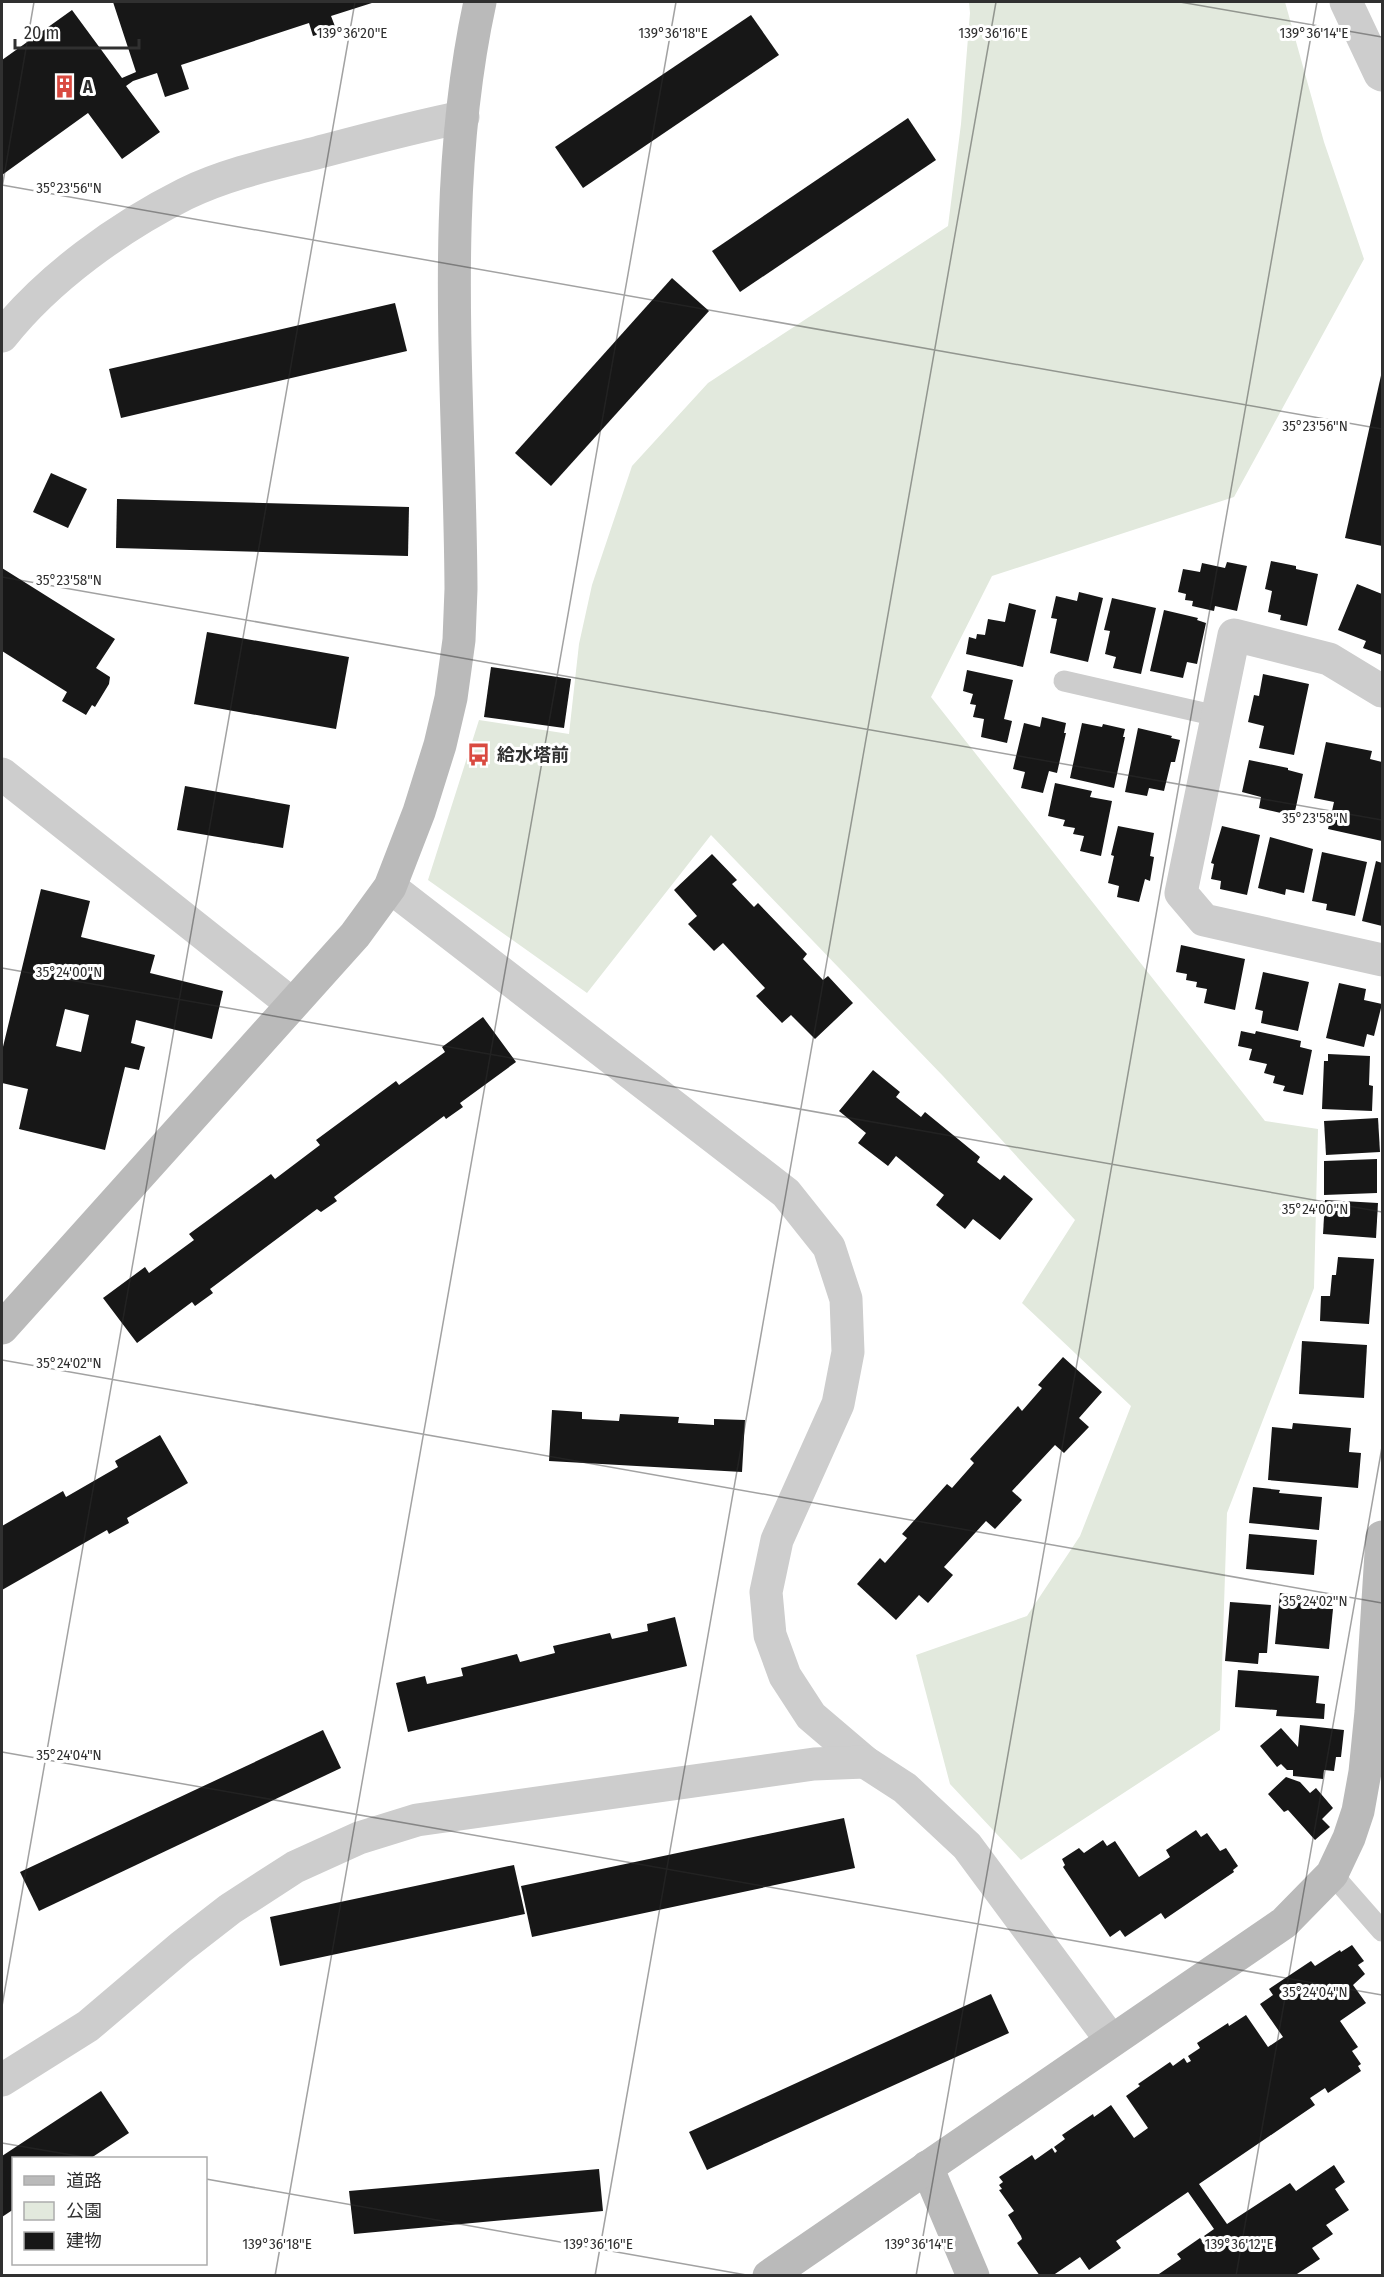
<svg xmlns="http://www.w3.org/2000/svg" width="1384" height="2277" font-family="'Fira Sans Condensed','Noto Sans JP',sans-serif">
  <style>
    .green { fill: #e2e9dd }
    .building { fill: #171717; fill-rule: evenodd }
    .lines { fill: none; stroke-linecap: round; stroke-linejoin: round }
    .lane { stroke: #cdcdcd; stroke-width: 21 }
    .street { stroke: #cdcdcd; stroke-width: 33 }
    .secondary { stroke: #bababa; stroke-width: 33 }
    .ticks { fill: none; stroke: #303030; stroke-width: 1.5; stroke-opacity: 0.45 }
    .labels { text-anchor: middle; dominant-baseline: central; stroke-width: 6; stroke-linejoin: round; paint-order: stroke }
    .poi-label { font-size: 18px; font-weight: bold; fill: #303030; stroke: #fff; text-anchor: start }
    .ticks-label { font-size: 15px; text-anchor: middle; fill: #303030; stroke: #fff; stroke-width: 6; stroke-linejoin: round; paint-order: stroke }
  </style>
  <rect width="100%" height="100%" fill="#fff"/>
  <path class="green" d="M 969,2 L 1285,2 L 1324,142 L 1364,259 L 1234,497 L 992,576 L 931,697 L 1265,1121 L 1318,1129 L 1314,1288 L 1227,1513 L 1220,1730 L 1021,1860 L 950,1784 L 916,1655 L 1027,1616 L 1080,1536 L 1131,1406 L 1022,1303 L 1075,1220 L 943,1076 L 711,835 L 587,993 L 428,880 L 479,720 L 569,734 L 579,644 L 592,585 L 632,466 L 708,383 L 948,226 L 961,124 L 970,13 Z"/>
  <g class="building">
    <path d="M 113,2 L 375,2 L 331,16 L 336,29 L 313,36 L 309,23 L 181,65 L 189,89 L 165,97 L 157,73 L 133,81 L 126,86 L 160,132 L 122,159 L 88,113 L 2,175 L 2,60 L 72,10 L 122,78 L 136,72 Z"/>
    <path d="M 751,15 L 779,55 L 583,188 L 555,147 Z"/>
    <path d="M 908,118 L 936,160 L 740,292 L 712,251 Z"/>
    <path d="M 672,278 L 709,311 L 551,486 L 515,453 Z"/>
    <path d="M 395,303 L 407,351 L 121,418 L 109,369 Z"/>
    <path d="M 1382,371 L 1382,546 L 1345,538 Z"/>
    <path d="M 51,473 L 87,489 L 68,528 L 33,512 Z"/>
    <path d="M 117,499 L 409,507 L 408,556 L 116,548 Z"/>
    <path d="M 1271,561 L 1296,566 L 1296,569 L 1318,574 L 1307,626 L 1280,620 L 1281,615 L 1268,612 L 1272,591 L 1265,589 Z"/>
    <path d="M 1227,562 L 1247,566 L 1237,611 L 1215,606 L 1214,611 L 1192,606 L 1193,601 L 1185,600 L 1186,594 L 1178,592 L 1183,569 L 1200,572 L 1202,563 L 1225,568 Z"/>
    <path d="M 2,568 L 115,639 L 96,668 L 110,677 L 109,684 L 95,707 L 92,705 L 86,715 L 62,701 L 67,692 L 2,651 Z"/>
    <path d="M 1357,584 L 1382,594 L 1382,655 L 1363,648 L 1366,641 L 1338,630 Z"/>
    <path d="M 1079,592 L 1103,598 L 1088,662 L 1050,653 L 1057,619 L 1051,618 L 1056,596 L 1077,601 Z"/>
    <path d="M 1112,598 L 1156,608 L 1141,674 L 1113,668 L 1116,657 L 1105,654 L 1110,631 L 1104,630 Z"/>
    <path d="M 1009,603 L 1036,610 L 1023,667 L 966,654 L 969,637 L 976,639 L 977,634 L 985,635 L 988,619 L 1005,622 Z"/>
    <path d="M 1164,610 L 1198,618 L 1197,620 L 1206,623 L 1197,664 L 1187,662 L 1183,678 L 1150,671 Z"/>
    <path d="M 207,632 L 349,657 L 336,729 L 194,704 Z"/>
    <path d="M 491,667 L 571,679 L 564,728 L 484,717 Z"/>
    <path d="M 967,670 L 1013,680 L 1004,719 L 1012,721 L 1007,743 L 981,737 L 984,719 L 973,717 L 976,705 L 970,704 L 973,694 L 963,691 Z"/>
    <path d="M 1263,674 L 1309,684 L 1294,755 L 1259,748 L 1264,726 L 1248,722 L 1254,695 L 1259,696 Z"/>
    <path d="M 1042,717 L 1066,723 L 1064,733 L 1066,733 L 1057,773 L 1049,771 L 1043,793 L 1021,788 L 1025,772 L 1013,769 L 1024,723 L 1040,727 Z"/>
    <path d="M 1082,723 L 1102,727 L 1103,724 L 1125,729 L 1123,737 L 1125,737 L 1114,788 L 1070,778 Z"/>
    <path d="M 1138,728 L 1172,736 L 1171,738 L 1180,740 L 1175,762 L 1171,762 L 1164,791 L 1149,788 L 1147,796 L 1125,792 Z"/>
    <path d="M 1326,742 L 1372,751 L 1370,759 L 1382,762 L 1382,841 L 1328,829 L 1334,802 L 1314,798 Z"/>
    <path d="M 1249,760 L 1288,768 L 1288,770 L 1303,774 L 1294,816 L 1259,808 L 1261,797 L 1242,792 Z"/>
    <path d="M 1055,783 L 1092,791 L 1090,797 L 1112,801 L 1101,856 L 1080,851 L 1084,836 L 1073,834 L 1075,828 L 1063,826 L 1065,820 L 1048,816 Z"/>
    <path d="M 185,786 L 290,805 L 283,848 L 177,830 Z"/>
    <path d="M 1118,826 L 1154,833 L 1150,856 L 1154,857 L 1150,881 L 1145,879 L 1139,902 L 1117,897 L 1119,886 L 1108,883 L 1114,856 L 1111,855 Z"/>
    <path d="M 1222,826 L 1260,835 L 1247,895 L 1220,889 L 1221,881 L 1211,879 L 1214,864 L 1211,863 Z"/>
    <path d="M 1270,837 L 1313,849 L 1304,893 L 1286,889 L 1285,895 L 1258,888 Z"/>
    <path d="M 1322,852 L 1367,862 L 1355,916 L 1326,910 L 1327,904 L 1312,901 Z"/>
    <path d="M 712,854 L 737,880 L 732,884 L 754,907 L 758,903 L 807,954 L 803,959 L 823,980 L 828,976 L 853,1003 L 815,1039 L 791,1015 L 782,1023 L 756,996 L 765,988 L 723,943 L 714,951 L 688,924 L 697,916 L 674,890 Z"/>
    <path d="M 1376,861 L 1382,863 L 1382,926 L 1362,921 Z"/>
    <path d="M 41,889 L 90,901 L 81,937 L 155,955 L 150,973 L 223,991 L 212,1039 L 136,1020 L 131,1043 L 145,1047 L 139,1070 L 125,1067 L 105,1150 L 19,1129 L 28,1089 L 2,1083 L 2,1051 ZM 65,1009 L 89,1015 L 81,1052 L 56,1046 Z"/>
    <path d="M 1181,945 L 1245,959 L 1235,1010 L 1204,1003 L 1207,989 L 1196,987 L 1197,982 L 1186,980 L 1187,974 L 1176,972 Z"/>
    <path d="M 1263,972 L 1309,982 L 1298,1031 L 1261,1023 L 1263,1011 L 1255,1009 Z"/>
    <path d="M 1339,983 L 1366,989 L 1364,1000 L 1382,1004 L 1374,1036 L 1367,1034 L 1364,1047 L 1326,1038 Z"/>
    <path d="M 483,1017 L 516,1062 L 460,1103 L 463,1107 L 446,1119 L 444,1116 L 334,1197 L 337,1201 L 321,1212 L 317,1209 L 210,1289 L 213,1293 L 195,1306 L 192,1302 L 137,1343 L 103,1298 L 145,1267 L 149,1273 L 194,1240 L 189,1234 L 271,1174 L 275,1179 L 320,1145 L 316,1140 L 396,1081 L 399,1085 L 445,1052 L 442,1047 Z"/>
    <path d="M 1241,1031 L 1255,1034 L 1256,1031 L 1301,1041 L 1300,1047 L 1312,1050 L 1303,1095 L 1283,1091 L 1285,1086 L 1273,1083 L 1275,1076 L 1264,1073 L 1267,1064 L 1249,1060 L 1252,1049 L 1238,1046 Z"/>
    <path d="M 1328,1054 L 1370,1056 L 1369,1085 L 1373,1086 L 1372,1111 L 1322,1109 L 1324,1061 L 1328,1061 Z"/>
    <path d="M 873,1070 L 900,1092 L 896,1097 L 921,1117 L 925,1112 L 980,1157 L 977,1162 L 1000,1180 L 1004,1175 L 1033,1199 L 1000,1240 L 973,1219 L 965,1229 L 936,1205 L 944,1195 L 896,1156 L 888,1166 L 858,1143 L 866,1133 L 839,1111 Z"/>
    <path d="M 1378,1118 L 1380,1152 L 1326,1155 L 1324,1121 Z"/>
    <path d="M 1377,1159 L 1377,1193 L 1324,1195 L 1324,1161 Z"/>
    <path d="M 1325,1200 L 1378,1203 L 1376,1238 L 1323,1234 Z"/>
    <path d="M 1338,1257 L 1374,1259 L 1369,1324 L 1320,1321 L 1321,1296 L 1330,1296 L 1332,1275 L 1336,1275 Z"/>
    <path d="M 1302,1341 L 1367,1345 L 1364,1398 L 1299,1394 Z"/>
    <path d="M 1063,1357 L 1102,1392 L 1079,1418 L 1089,1427 L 1064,1453 L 1055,1445 L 1012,1491 L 1022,1500 L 995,1529 L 986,1521 L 944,1567 L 953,1575 L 928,1603 L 919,1595 L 896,1620 L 857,1584 L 880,1558 L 885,1563 L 907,1538 L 902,1534 L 947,1484 L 952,1488 L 974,1463 L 970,1459 L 1018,1406 L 1022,1411 L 1042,1388 L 1038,1385 Z"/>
    <path d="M 552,1410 L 582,1412 L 582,1419 L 619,1421 L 620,1414 L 679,1417 L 678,1423 L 714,1425 L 714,1419 L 745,1420 L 742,1472 L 549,1461 Z"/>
    <path d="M 1293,1423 L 1351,1428 L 1349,1452 L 1361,1453 L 1358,1488 L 1268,1480 L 1272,1427 L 1292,1429 Z"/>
    <path d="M 160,1435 L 188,1483 L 127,1518 L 129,1523 L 109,1534 L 107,1530 L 2,1590 L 2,1526 L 63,1491 L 66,1497 L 118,1467 L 115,1461 Z"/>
    <path d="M 1253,1487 L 1280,1490 L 1279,1493 L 1322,1497 L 1319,1530 L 1249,1523 Z"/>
    <path d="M 1249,1534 L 1317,1540 L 1314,1575 L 1246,1569 Z"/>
    <path d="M 1280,1593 L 1334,1599 L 1329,1649 L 1275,1644 Z"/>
    <path d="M 1230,1602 L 1271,1605 L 1267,1653 L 1259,1653 L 1258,1664 L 1225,1661 Z"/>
    <path d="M 675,1617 L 687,1666 L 408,1732 L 396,1683 L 425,1676 L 427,1684 L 463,1676 L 461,1668 L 517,1654 L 520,1662 L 555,1653 L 553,1646 L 610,1633 L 612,1639 L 648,1631 L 647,1624 Z"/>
    <path d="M 1238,1670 L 1319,1676 L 1316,1703 L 1325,1704 L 1324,1719 L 1276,1716 L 1277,1710 L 1235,1707 Z"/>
    <path d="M 1300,1725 L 1344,1730 L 1341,1757 L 1336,1757 L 1334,1771 L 1324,1770 L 1323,1779 L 1293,1776 L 1293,1770 L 1287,1770 L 1281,1764 L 1277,1767 L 1260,1746 L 1281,1728 L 1298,1747 Z"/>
    <path d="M 323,1730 L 341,1768 L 39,1911 L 20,1872 Z"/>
    <path d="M 1286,1777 L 1300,1782 L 1310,1793 L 1316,1788 L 1333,1808 L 1322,1819 L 1330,1827 L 1315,1840 L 1288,1810 L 1284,1812 L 1268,1794 Z"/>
    <path d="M 844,1818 L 855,1868 L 532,1937 L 521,1886 Z"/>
    <path d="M 1196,1830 L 1201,1837 L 1207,1833 L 1220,1851 L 1226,1848 L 1238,1866 L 1233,1870 L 1234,1872 L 1165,1919 L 1161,1913 L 1125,1937 L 1120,1930 L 1110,1937 L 1063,1867 L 1065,1865 L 1062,1859 L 1079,1848 L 1084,1853 L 1103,1840 L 1107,1846 L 1115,1841 L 1139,1877 L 1170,1857 L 1166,1850 Z"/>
    <path d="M 514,1865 L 525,1914 L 280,1966 L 270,1917 Z"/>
    <path d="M 1352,1945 L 1364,1961 L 1358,1965 L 1365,1974 L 1353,1985 L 1366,2003 L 1340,2021 L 1358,2047 L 1352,2051 L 1361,2064 L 1358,2066 L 1361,2071 L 1328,2093 L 1325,2088 L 1310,2098 L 1315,2105 L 1199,2184 L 1227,2224 L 1290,2183 L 1296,2191 L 1334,2165 L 1345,2182 L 1335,2189 L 1349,2210 L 1326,2225 L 1333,2234 L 1312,2248 L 1320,2259 L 1297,2274 L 1299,2276 L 1156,2276 L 1181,2259 L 1177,2254 L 1200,2238 L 1204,2243 L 1208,2240 L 1204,2236 L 1214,2229 L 1188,2192 L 1116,2241 L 1121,2248 L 1089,2270 L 1080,2257 L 1052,2276 L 1040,2276 L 1017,2243 L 1022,2239 L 1021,2236 L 1008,2215 L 1014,2211 L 999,2190 L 1002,2189 L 999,2185 L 1003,2182 L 999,2177 L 1032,2155 L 1035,2160 L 1052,2148 L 1055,2153 L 1057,2151 L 1054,2147 L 1065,2139 L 1062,2135 L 1093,2114 L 1094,2117 L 1111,2105 L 1134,2138 L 1148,2128 L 1126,2096 L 1140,2086 L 1138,2084 L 1170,2062 L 1173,2066 L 1184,2058 L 1187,2063 L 1191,2061 L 1188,2056 L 1200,2048 L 1197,2043 L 1228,2023 L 1229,2026 L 1246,2015 L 1268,2047 L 1283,2037 L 1260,2004 L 1273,1995 L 1269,1989 L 1311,1961 L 1315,1966 L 1340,1950 L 1341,1952 Z"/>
    <path d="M 991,1994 L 1009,2033 L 707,2170 L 689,2132 Z"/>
    <path d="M 101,2091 L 129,2133 L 91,2158 L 14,2158 L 14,2209 L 2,2217 L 2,2156 Z"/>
    <path d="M 599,2169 L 603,2211 L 354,2234 L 349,2191 Z"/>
  </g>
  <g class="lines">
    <g class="lane">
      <path d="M 1064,681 L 1217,716"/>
      <path d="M 1332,1874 L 1382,1931"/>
    </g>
    <g class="street">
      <path d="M 1346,2 L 1380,74 L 1382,75"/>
      <path d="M 2,336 C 48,278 119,227 185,194 C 226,174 272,164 316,153 C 365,140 413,127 463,117"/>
      <path d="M 1382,691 L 1329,659 L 1234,635 L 1181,893 L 1204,920 L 1382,960"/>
      <path d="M 2,774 L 292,1004"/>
      <path d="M 390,887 L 786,1193 L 829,1247 L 846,1299 L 848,1352 L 838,1404 L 777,1540 L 766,1592 L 770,1635 L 785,1676 L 811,1716 L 865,1762 L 905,1788 L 967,1846 L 1111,2040"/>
      <path d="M 2,2080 L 88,2026 L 181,1947 L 230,1909 L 295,1867 L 359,1838 L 417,1820 L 814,1764 L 865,1762"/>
    </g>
    <g class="secondary">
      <path d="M 2,1328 L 355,935 L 390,887 L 419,812 L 440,745 L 451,698 L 459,640 L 461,589 C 460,394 438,194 480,2"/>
      <path d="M 927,2167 L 973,2276"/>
      <path d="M 769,2276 L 1284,1923 L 1332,1874 L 1349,1838 L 1358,1811 L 1365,1772 L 1371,1712 L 1382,1537"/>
    </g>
  </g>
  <path class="ticks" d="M 1180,2 L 1382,37M 2,185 L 1382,429M 2,188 L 34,2M 2,577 L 1382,820M 2,968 L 1382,1212M 2,1360 L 1382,1603M 2,1752 L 1382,1995M 2,2006 L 355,2M 2,2143 L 89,2158M 206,2179 L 752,2276M 275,2276 L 676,2M 595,2276 L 996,2M 916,2276 L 1317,2M 1236,2276 L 1382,1447"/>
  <defs>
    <symbol id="building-bare" viewBox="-9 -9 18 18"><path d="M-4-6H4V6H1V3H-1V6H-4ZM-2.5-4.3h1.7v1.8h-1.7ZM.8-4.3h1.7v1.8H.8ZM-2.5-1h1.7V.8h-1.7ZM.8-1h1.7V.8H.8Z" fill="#d94a40" stroke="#fff" stroke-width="2.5" paint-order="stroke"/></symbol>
    <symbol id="bus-bare" viewBox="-9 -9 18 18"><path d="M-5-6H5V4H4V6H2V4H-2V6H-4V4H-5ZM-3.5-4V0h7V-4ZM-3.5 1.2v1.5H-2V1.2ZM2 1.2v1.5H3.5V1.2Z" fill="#d94a40" stroke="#fff" stroke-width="2.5" paint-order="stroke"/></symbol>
  </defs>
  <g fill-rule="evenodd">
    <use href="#building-bare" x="48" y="70" width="33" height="33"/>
    <use href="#bus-bare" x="462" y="738" width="33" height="33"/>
  </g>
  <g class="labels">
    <g class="poi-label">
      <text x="83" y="87">A</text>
      <text x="497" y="755">給水塔前</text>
    </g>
  </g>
  <g class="ticks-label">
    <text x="352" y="38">139°36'20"E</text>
    <text x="673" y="38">139°36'18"E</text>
    <text x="993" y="38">139°36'16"E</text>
    <text x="1314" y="38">139°36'14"E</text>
    <text x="69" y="193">35°23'56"N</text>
    <text x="1315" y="431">35°23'56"N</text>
    <text x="69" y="585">35°23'58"N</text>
    <text x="1315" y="823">35°23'58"N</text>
    <text x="69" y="977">35°24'00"N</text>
    <text x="1315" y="1214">35°24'00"N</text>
    <text x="69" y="1368">35°24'02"N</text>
    <text x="1315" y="1606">35°24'02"N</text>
    <text x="69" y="1760">35°24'04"N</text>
    <text x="1315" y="1997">35°24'04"N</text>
    <text x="277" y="2249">139°36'18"E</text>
    <text x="598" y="2249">139°36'16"E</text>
    <text x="919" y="2249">139°36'14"E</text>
    <text x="1239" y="2249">139°36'12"E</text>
  </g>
  <rect width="1384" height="2277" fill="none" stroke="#303030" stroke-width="6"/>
  <rect x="12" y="2157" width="195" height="108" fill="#ffffff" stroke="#acacac" stroke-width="1.5"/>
  <rect x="24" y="2176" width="30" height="9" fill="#bababa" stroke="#acacac" stroke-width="1.5"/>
  <text x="66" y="2187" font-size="18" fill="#303030">道路</text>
  <rect x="24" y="2202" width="30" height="18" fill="#e2e9dd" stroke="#acacac" stroke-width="1.5"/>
  <text x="66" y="2217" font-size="18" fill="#303030">公園</text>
  <rect x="24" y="2232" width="30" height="18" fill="#171717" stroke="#acacac" stroke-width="1.5"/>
  <text x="66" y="2247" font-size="18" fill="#303030">建物</text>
  <path d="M15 39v9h124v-9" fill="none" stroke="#303030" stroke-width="3"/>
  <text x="24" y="39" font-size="18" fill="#303030" stroke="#ffffff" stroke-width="4.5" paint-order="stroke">20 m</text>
</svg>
